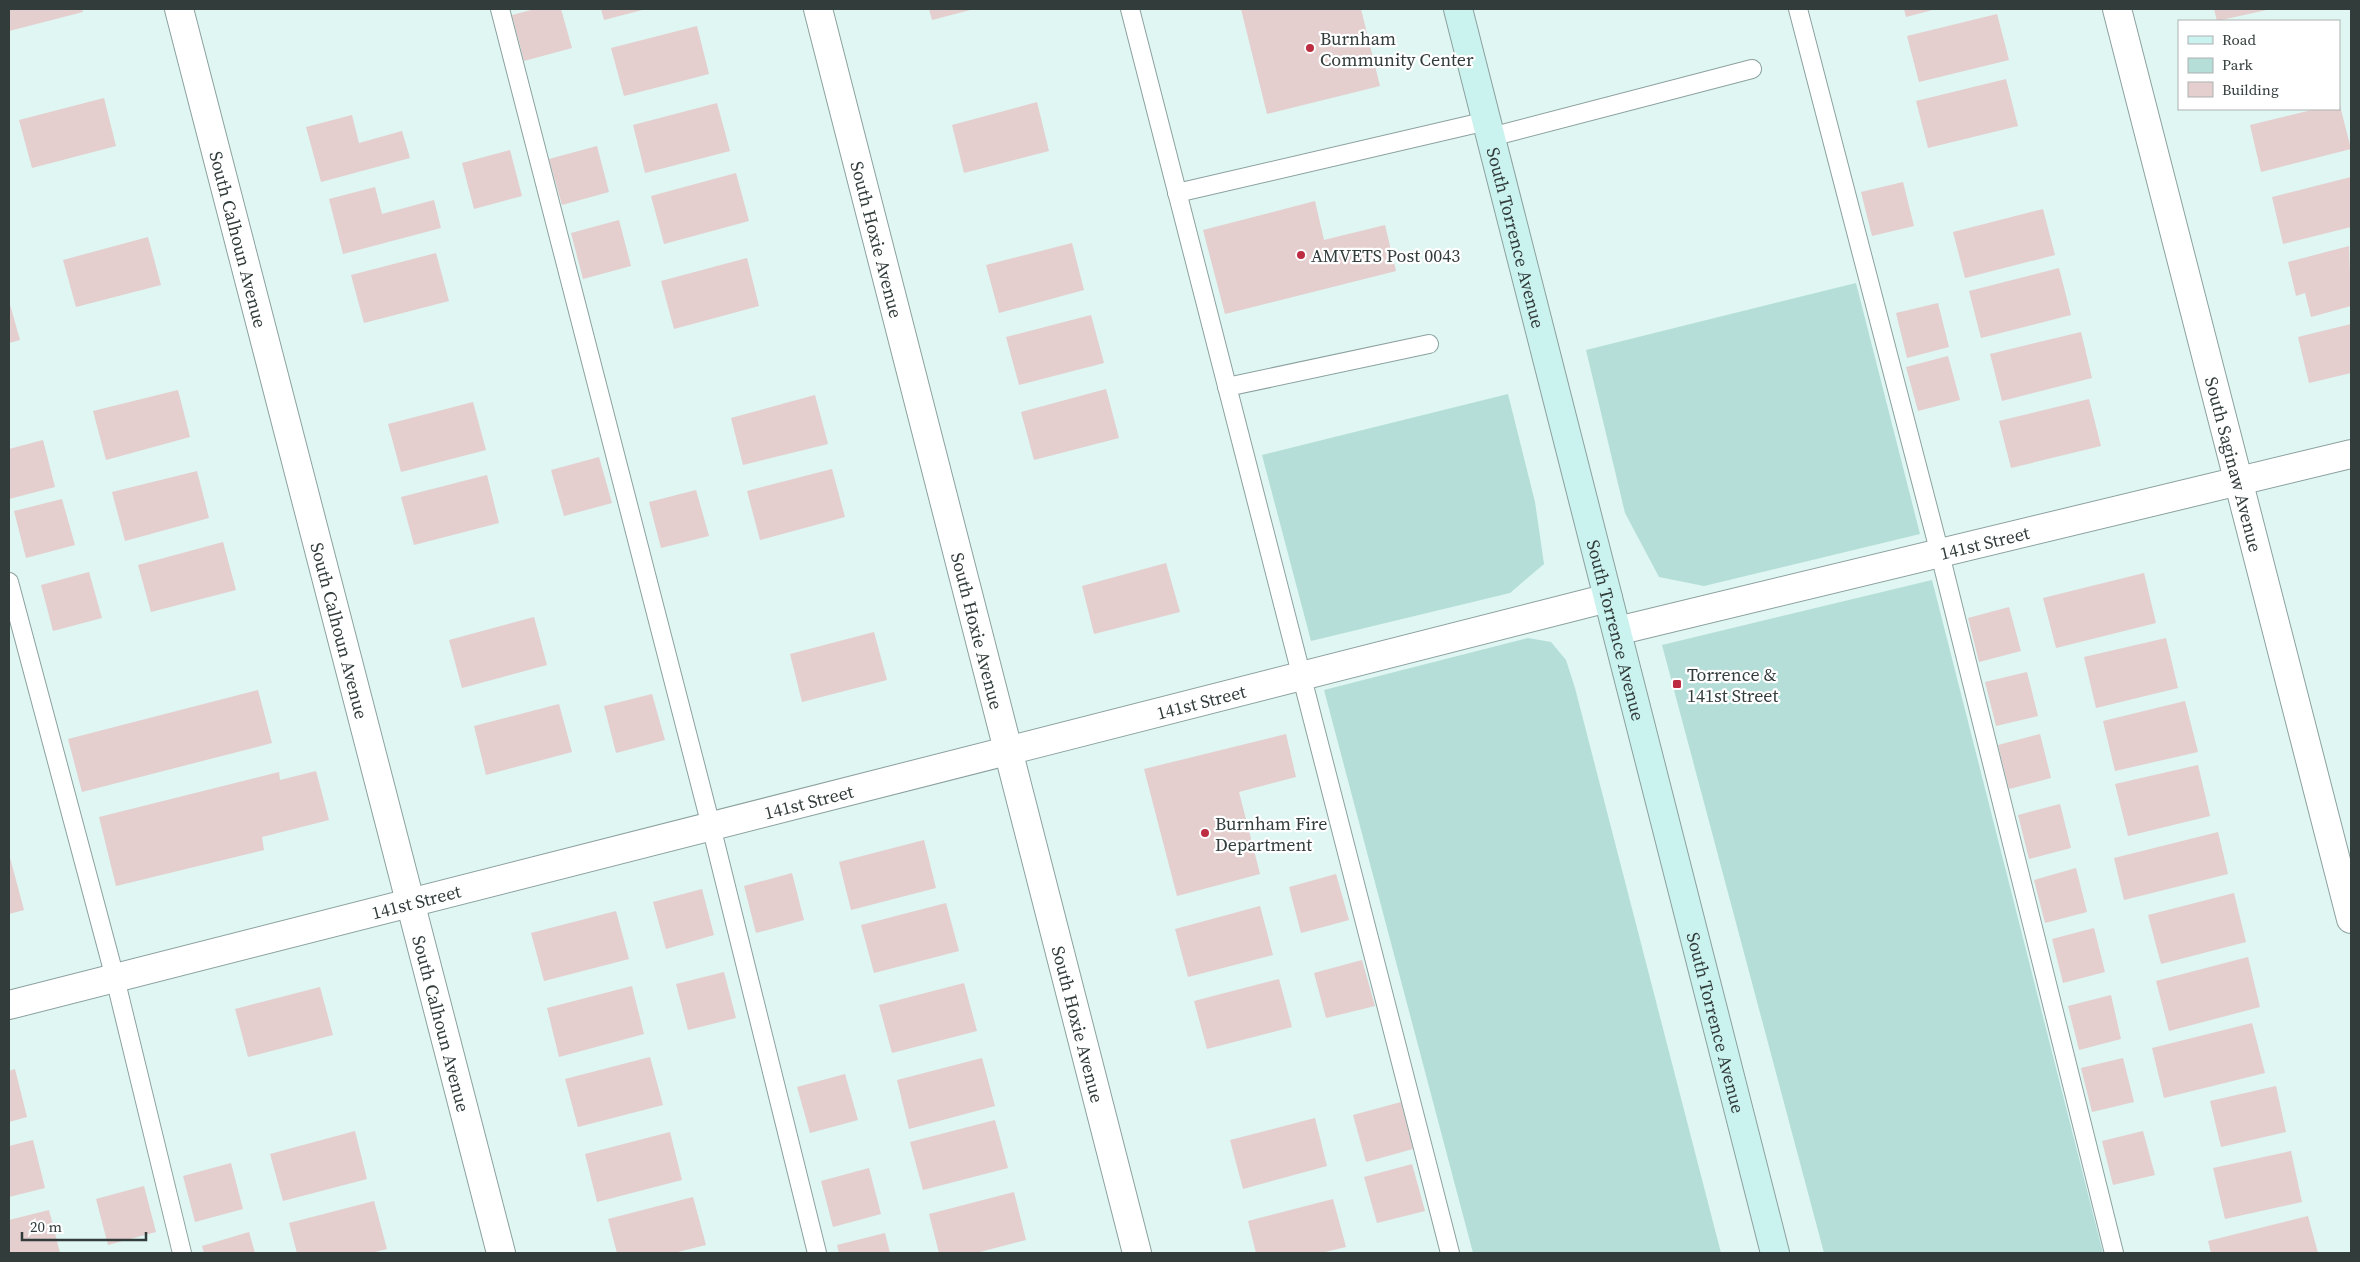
<svg xmlns="http://www.w3.org/2000/svg" width="2360" height="1262" font-family="'Source Serif 4',serif">
  <style>
    .green { fill: #b5ded9 }
    .building { fill: #e4cece }
    .lines { fill: none; stroke-linecap: round; stroke-linejoin: round }
    .lane-casing { stroke: #8ca19f; stroke-width: 20 }
    .street-casing { stroke: #8ca19f; stroke-width: 30 }
    .secondary-casing { stroke: #8ca19f; stroke-width: 30 }
    .lane { stroke: #fff; stroke-width: 18 }
    .street { stroke: #fff; stroke-width: 28 }
    .secondary { stroke: #caf2ee; stroke-width: 28 }
    .poi-dot { fill: #bd2c41; stroke: #fff; stroke-width: 2 }
    .labels { text-anchor: middle; dominant-baseline: central; stroke-width: 4.5; stroke-linejoin: round; paint-order: stroke }
    .poi-label { font-size: 18px; fill: #323c3b; stroke: #fff; text-anchor: start }
    .street-label { font-size: 18px; fill: #323c3b; stroke: #fff }
  </style>
  <rect width="100%" height="100%" fill="#dff6f3"/>
  <g class="green">
    <path d="M 1856,283 L 1920,534 L 1704,586 L 1659,577 L 1625,513 L 1586,350 Z"/>
    <path d="M 1508,394 L 1535,502 L 1544,564 L 1510,593 L 1311,641 L 1262,455 Z"/>
    <path d="M 1932,580 L 1945,631 L 2103,1253 L 1824,1253 L 1662,645 Z"/>
    <path d="M 1528,638 L 1551,642 L 1566,660 L 1575,688 L 1721,1253 L 1473,1253 L 1324,690 Z"/>
  </g>
  <g class="building">
    <path d="M 9,9 L 82,9 L 83,12 L 9,31 Z"/>
    <path d="M 535,9 L 561,9 L 572,48 L 524,61 L 512,15 Z"/>
    <path d="M 601,9 L 646,9 L 604,20 Z"/>
    <path d="M 929,9 L 974,9 L 932,20 Z"/>
    <path d="M 1241,9 L 1361,9 L 1380,86 L 1267,114 Z"/>
    <path d="M 1904,9 L 1936,9 L 1906,17 Z"/>
    <path d="M 2214,9 L 2271,9 L 2217,21 Z"/>
    <path d="M 1997,14 L 2009,60 L 1919,82 L 1907,36 Z"/>
    <path d="M 697,26 L 709,74 L 624,96 L 611,48 Z"/>
    <path d="M 2006,79 L 2018,126 L 1928,148 L 1916,101 Z"/>
    <path d="M 104,98 L 116,146 L 32,168 L 19,120 Z"/>
    <path d="M 1037,102 L 1049,151 L 964,173 L 952,125 Z"/>
    <path d="M 2339,102 L 2351,149 L 2261,172 L 2250,125 L 2316,109 L 2339,109 Z"/>
    <path d="M 717,103 L 730,151 L 645,173 L 633,125 Z"/>
    <path d="M 352,115 L 359,143 L 402,131 L 410,158 L 321,182 L 306,127 Z"/>
    <path d="M 597,146 L 609,192 L 562,205 L 549,159 Z"/>
    <path d="M 510,150 L 522,196 L 474,209 L 462,163 Z"/>
    <path d="M 736,173 L 749,221 L 664,244 L 651,196 Z"/>
    <path d="M 2351,177 L 2351,227 L 2283,244 L 2272,197 Z"/>
    <path d="M 1903,182 L 1914,226 L 1872,236 L 1861,192 Z"/>
    <path d="M 375,187 L 382,214 L 434,200 L 441,228 L 343,254 L 329,199 Z"/>
    <path d="M 1315,201 L 1324,240 L 1385,225 L 1396,271 L 1225,314 L 1203,230 Z"/>
    <path d="M 2043,209 L 2055,255 L 1965,278 L 1953,232 Z"/>
    <path d="M 619,220 L 631,266 L 583,279 L 571,233 Z"/>
    <path d="M 148,237 L 161,285 L 76,307 L 63,260 Z"/>
    <path d="M 1072,243 L 1084,290 L 999,313 L 986,265 Z"/>
    <path d="M 2349,246 L 2351,306 L 2311,317 L 2305,293 L 2296,296 L 2288,262 Z"/>
    <path d="M 436,253 L 449,301 L 364,323 L 351,275 Z"/>
    <path d="M 747,258 L 759,306 L 674,329 L 661,281 Z"/>
    <path d="M 2059,268 L 2071,315 L 1981,338 L 1969,291 Z"/>
    <path d="M 9,301 L 20,340 L 9,343 Z"/>
    <path d="M 1938,303 L 1949,347 L 1907,358 L 1896,313 Z"/>
    <path d="M 1091,315 L 1104,363 L 1019,385 L 1006,337 Z"/>
    <path d="M 2351,324 L 2351,373 L 2309,383 L 2298,337 Z"/>
    <path d="M 2081,332 L 2092,378 L 2002,401 L 1990,354 Z"/>
    <path d="M 1948,356 L 1960,400 L 1918,411 L 1906,367 Z"/>
    <path d="M 1106,389 L 1119,438 L 1034,460 L 1021,412 Z"/>
    <path d="M 178,390 L 190,437 L 106,460 L 93,411 Z"/>
    <path d="M 815,395 L 828,444 L 743,465 L 731,418 Z"/>
    <path d="M 2089,399 L 2101,446 L 2011,468 L 1999,421 Z"/>
    <path d="M 473,402 L 486,450 L 401,472 L 388,424 Z"/>
    <path d="M 43,440 L 55,487 L 9,499 L 9,449 Z"/>
    <path d="M 599,457 L 612,503 L 564,516 L 551,470 Z"/>
    <path d="M 832,469 L 845,517 L 760,540 L 747,491 Z"/>
    <path d="M 197,471 L 209,518 L 125,541 L 112,492 Z"/>
    <path d="M 487,475 L 499,523 L 414,545 L 401,497 Z"/>
    <path d="M 696,490 L 709,536 L 661,548 L 649,502 Z"/>
    <path d="M 62,499 L 75,545 L 26,558 L 14,511 Z"/>
    <path d="M 223,542 L 236,590 L 151,612 L 138,565 Z"/>
    <path d="M 1166,563 L 1180,612 L 1094,634 L 1082,586 Z"/>
    <path d="M 89,572 L 102,618 L 53,631 L 41,585 Z"/>
    <path d="M 2144,573 L 2156,623 L 2056,648 L 2043,598 Z"/>
    <path d="M 2009,607 L 2021,651 L 1979,662 L 1968,618 Z"/>
    <path d="M 534,617 L 547,665 L 462,688 L 449,640 Z"/>
    <path d="M 874,632 L 887,680 L 802,702 L 790,654 Z"/>
    <path d="M 2166,638 L 2178,688 L 2096,708 L 2084,657 Z"/>
    <path d="M 2027,672 L 2038,716 L 1996,726 L 1985,682 Z"/>
    <path d="M 258,690 L 272,743 L 82,792 L 68,739 Z"/>
    <path d="M 652,694 L 665,740 L 616,753 L 604,706 Z"/>
    <path d="M 2185,701 L 2198,752 L 2115,771 L 2103,721 Z"/>
    <path d="M 559,704 L 572,752 L 486,775 L 474,726 Z"/>
    <path d="M 1286,734 L 1296,777 L 1239,792 L 1260,874 L 1177,896 L 1144,769 Z"/>
    <path d="M 2040,734 L 2051,778 L 2009,789 L 1998,745 Z"/>
    <path d="M 2198,765 L 2210,816 L 2128,836 L 2115,784 Z"/>
    <path d="M 316,771 L 329,820 L 262,837 L 264,850 L 116,886 L 99,817 L 279,772 L 280,780 Z"/>
    <path d="M 2060,804 L 2071,848 L 2029,859 L 2018,815 Z"/>
    <path d="M 2218,832 L 2228,874 L 2124,900 L 2114,858 Z"/>
    <path d="M 924,840 L 936,888 L 851,910 L 839,862 Z"/>
    <path d="M 9,854 L 24,910 L 9,914 Z"/>
    <path d="M 2076,868 L 2087,912 L 2045,923 L 2034,880 Z"/>
    <path d="M 792,873 L 804,920 L 756,933 L 744,886 Z"/>
    <path d="M 1336,874 L 1349,920 L 1301,933 L 1289,887 Z"/>
    <path d="M 702,889 L 714,935 L 666,949 L 653,902 Z"/>
    <path d="M 2234,893 L 2246,942 L 2161,964 L 2148,915 Z"/>
    <path d="M 946,903 L 959,951 L 874,973 L 861,925 Z"/>
    <path d="M 1260,906 L 1273,955 L 1188,977 L 1175,929 Z"/>
    <path d="M 616,911 L 629,959 L 544,981 L 531,933 Z"/>
    <path d="M 2094,928 L 2105,972 L 2063,983 L 2052,939 Z"/>
    <path d="M 2248,957 L 2260,1007 L 2169,1031 L 2156,981 Z"/>
    <path d="M 1362,960 L 1375,1006 L 1326,1018 L 1314,973 Z"/>
    <path d="M 724,972 L 736,1018 L 688,1030 L 676,984 Z"/>
    <path d="M 1279,979 L 1292,1027 L 1207,1049 L 1194,1001 Z"/>
    <path d="M 964,983 L 977,1031 L 892,1053 L 879,1005 Z"/>
    <path d="M 632,986 L 644,1034 L 559,1057 L 547,1008 Z"/>
    <path d="M 320,987 L 333,1035 L 248,1057 L 235,1009 Z"/>
    <path d="M 2111,995 L 2121,1039 L 2079,1050 L 2068,1006 Z"/>
    <path d="M 2252,1023 L 2265,1073 L 2164,1098 L 2152,1048 Z"/>
    <path d="M 650,1057 L 663,1105 L 578,1127 L 565,1079 Z"/>
    <path d="M 982,1058 L 995,1106 L 909,1129 L 897,1080 Z"/>
    <path d="M 2123,1058 L 2134,1102 L 2092,1112 L 2081,1068 Z"/>
    <path d="M 15,1069 L 27,1117 L 9,1122 L 9,1071 Z"/>
    <path d="M 845,1074 L 858,1120 L 810,1133 L 797,1087 Z"/>
    <path d="M 2276,1086 L 2286,1132 L 2221,1147 L 2210,1101 Z"/>
    <path d="M 1401,1102 L 1413,1149 L 1366,1162 L 1353,1115 Z"/>
    <path d="M 1315,1118 L 1327,1166 L 1243,1189 L 1230,1140 Z"/>
    <path d="M 995,1120 L 1008,1168 L 923,1190 L 910,1142 Z"/>
    <path d="M 355,1131 L 367,1179 L 283,1201 L 270,1154 Z"/>
    <path d="M 2143,1131 L 2155,1175 L 2113,1185 L 2102,1141 Z"/>
    <path d="M 670,1132 L 682,1180 L 597,1202 L 585,1154 Z"/>
    <path d="M 33,1140 L 45,1188 L 9,1197 L 9,1146 Z"/>
    <path d="M 2291,1151 L 2302,1202 L 2225,1219 L 2213,1168 Z"/>
    <path d="M 231,1163 L 243,1209 L 195,1222 L 183,1176 Z"/>
    <path d="M 1412,1164 L 1425,1211 L 1377,1223 L 1364,1177 Z"/>
    <path d="M 869,1168 L 881,1214 L 833,1227 L 821,1181 Z"/>
    <path d="M 144,1186 L 156,1232 L 108,1245 L 96,1199 Z"/>
    <path d="M 1014,1192 L 1026,1240 L 976,1253 L 939,1253 L 929,1214 Z"/>
    <path d="M 693,1197 L 706,1245 L 674,1253 L 617,1253 L 608,1219 Z"/>
    <path d="M 1333,1199 L 1346,1247 L 1321,1253 L 1256,1253 L 1248,1221 Z"/>
    <path d="M 374,1201 L 387,1249 L 371,1253 L 297,1253 L 289,1223 Z"/>
    <path d="M 49,1210 L 60,1253 L 9,1253 L 9,1220 Z"/>
    <path d="M 2308,1216 L 2318,1253 L 2211,1253 L 2208,1241 Z"/>
    <path d="M 249,1232 L 255,1253 L 204,1253 L 202,1246 Z"/>
    <path d="M 885,1233 L 890,1253 L 839,1253 L 837,1245 Z"/>
  </g>
  <g class="lines">
    <defs>
      <g id="lane">
        <path d="M 500,9 L 711,826 L 817,1253"/>
        <path d="M 1130,9 L 1450,1253"/>
        <path d="M 1798,9 L 1940,554 L 2114,1253"/>
        <path d="M 1491,137 L 1752,69"/>
        <path d="M 1177,193 L 1487,121"/>
        <path d="M 1227,387 L 1429,344"/>
        <path d="M 9,582 L 115,978 L 182,1253"/>
      </g>
      <g id="street">
        <path id="s1" d="M 179,9 L 501,1253"/>
        <path id="s2" d="M 818,9 L 1137,1253"/>
        <path id="s3" d="M 2117,9 L 2351,919"/>
        <path id="s4" d="M 1617,631 L 2351,454"/>
        <path id="s5" d="M 9,1005 L 1608,598"/>
      </g>
      <g id="secondary">
        <path id="s6" d="M 1458,9 L 1775,1253"/>
      </g>
    </defs>
    <use href="#lane" class="lane-casing"/>
    <use href="#street" class="street-casing"/>
    <use href="#secondary" class="secondary-casing"/>
    <use href="#lane" class="lane"/>
    <use href="#street" class="street"/>
    <use href="#secondary" class="secondary"/>
  </g>
  <g class="poi-dot">
    <circle cx="1310" cy="48" r="5"/>
    <circle cx="1301" cy="255" r="5"/>
    <rect x="1672" y="679" width="10" height="10" rx="2.5"/>
    <circle cx="1205" cy="833" r="5"/>
  </g>
  <g class="labels">
    <g class="poi-label">
      <text x="1320" y="38">Burnham<tspan x="1320" dy="21">Community Center</tspan></text>
      <text x="1311" y="255">AMVETS Post 0043</text>
      <text x="1687" y="674">Torrence &amp;<tspan x="1687" dy="21">141st Street</tspan></text>
      <text x="1215" y="823">Burnham Fire<tspan x="1215" dy="21">Department</tspan></text>
    </g>
    <g class="street-label">
      <text stroke="none"><textPath href="#s1" startOffset="238">South Calhoun Avenue</textPath></text>
      <text stroke="none"><textPath href="#s2" startOffset="238">South Hoxie Avenue</textPath></text>
      <text stroke="none"><textPath href="#s6" startOffset="236">South Torrence Avenue</textPath></text>
      <text stroke="none"><textPath href="#s3" startOffset="470">South Saginaw Avenue</textPath></text>
      <text stroke="none"><textPath href="#s4" startOffset="378">141st Street</textPath></text>
      <text stroke="none"><textPath href="#s1" startOffset="642">South Calhoun Avenue</textPath></text>
      <text stroke="none"><textPath href="#s2" startOffset="642">South Hoxie Avenue</textPath></text>
      <text stroke="none"><textPath href="#s6" startOffset="641">South Torrence Avenue</textPath></text>
      <text stroke="none"><textPath href="#s5" startOffset="1230">141st Street</textPath></text>
      <text stroke="none"><textPath href="#s5" startOffset="825">141st Street</textPath></text>
      <text stroke="none"><textPath href="#s5" startOffset="420">141st Street</textPath></text>
      <text stroke="none"><textPath href="#s1" startOffset="1048">South Calhoun Avenue</textPath></text>
      <text stroke="none"><textPath href="#s2" startOffset="1048">South Hoxie Avenue</textPath></text>
      <text stroke="none"><textPath href="#s6" startOffset="1046">South Torrence Avenue</textPath></text>
    </g>
  </g>
  <rect width="2360" height="1262" fill="none" stroke="#323c3b" stroke-width="20"/>
  <rect x="2178" y="20" width="162" height="90" fill="#ffffff" stroke="#adb1b1"/>
  <rect x="2188" y="36" width="25" height="8" fill="#caf2ee" stroke="#adb1b1"/>
  <text x="2222" y="45" font-size="15" fill="#323c3b">Road</text>
  <rect x="2188" y="58" width="25" height="15" fill="#b5ded9" stroke="#adb1b1"/>
  <text x="2222" y="70" font-size="15" fill="#323c3b">Park</text>
  <rect x="2188" y="82" width="25" height="15" fill="#e4cece" stroke="#adb1b1"/>
  <text x="2222" y="95" font-size="15" fill="#323c3b">Building</text>
  <path d="M22 1232v8h124v-8" fill="none" stroke="#323c3b" stroke-width="2.5"/>
  <text x="30" y="1232" font-size="15" fill="#323c3b" stroke="#ffffff" stroke-width="4" paint-order="stroke">20 m</text>
</svg>
